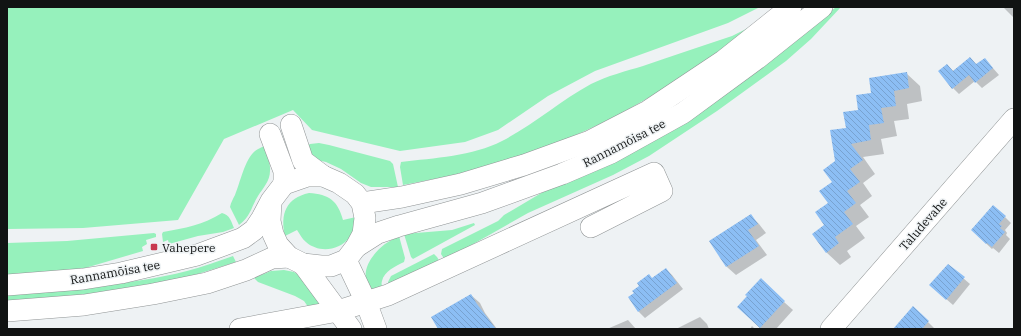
<svg xmlns="http://www.w3.org/2000/svg" width="1021" height="336" font-family="'IBM Plex Serif',serif">
  <style>
    .grass { fill: #96f1bc }
    .shadow { fill: #0003 }
    .building { fill: url(#building-back-hatch) }
    .lines { fill: none; stroke-linecap: round; stroke-linejoin: round }
    .minor-casing { stroke: #909495; stroke-width: 22 }
    .minor { stroke: #fff; stroke-width: 21 }
    .poi-dot { fill: #c8384f; stroke: #eef2f4; stroke-width: 1.5 }
    .labels { text-anchor: middle; dominant-baseline: central; stroke-width: 3; stroke-linejoin: round; paint-order: stroke }
    .street-label { font-size: 12px; fill: #111313; stroke: #eef2f4 }
    .poi-label { font-size: 12px; fill: #111313; stroke: #eef2f4; text-anchor: start }
  </style>
  <defs>
    <pattern id="building-back-hatch" width="6" height="6" patternUnits="userSpaceOnUse"><rect width="6" height="6" fill="#8cbef4"/><path d="M-1 5l2 2M0 0l6 6M5-1l2 2" fill="none" stroke="#78a2d0"/></pattern>
  </defs>
  <rect width="100%" height="100%" fill="#eef2f4"/>
  <g class="grass">
    <path d="M 7,7 L 760,7 L 728,23 L 595,71 L 548,96 L 498,130 L 465,142 L 400,151 L 312,130 L 293,110 L 224,139 L 178,220 L 83,228 L 7,229 Z"/>
    <path d="M 836,7 L 841,7 L 811,39 L 786,61 L 717,111 L 649,156 L 613,175 L 528,213 L 445,260 L 441,254 L 442,249 L 498,221 L 504,215 L 791,45 Z"/>
    <path d="M 754,24 L 719,52 L 662,90 L 613,118 L 565,140 L 517,158 L 455,175 L 403,185 L 400,167 L 401,162 C 434,158 473,156 502,141 C 533,125 560,101 591,84 C 607,76 626,71 643,66 C 672,56 702,46 732,36 L 746,29 Z"/>
    <path d="M 319,143 L 329,145 L 390,161 L 393,164 L 398,187 L 371,187 L 361,183 L 341,169 L 326,162 L 317,160 L 312,157 L 305,147 L 310,144 Z"/>
    <path d="M 264,146 C 266,154 271,163 270,171 C 270,181 263,188 258,196 C 251,207 251,216 239,225 L 230,207 C 231,202 233,199 235,195 C 240,183 245,159 255,151 C 257,149 261,148 264,146 Z"/>
    <path d="M 309,193 C 329,194 338,201 343,220 L 356,217 C 355,225 354,232 349,238 C 339,251 318,253 306,242 C 302,239 300,234 297,230 L 285,236 C 280,214 286,198 309,193 Z"/>
    <path d="M 222,213 C 230,215 231,221 234,228 L 223,232 L 198,236 L 169,244 L 168,240 L 163,242 L 162,234 L 163,232 C 185,228 203,225 222,213 Z"/>
    <path d="M 474,223 L 475,225 L 413,259 L 411,257 L 404,234 L 452,230 Z"/>
    <path d="M 154,233 L 156,234 L 156,237 L 146,240 L 147,244 L 142,247 L 143,251 L 75,271 L 7,275 L 7,243 L 67,241 Z"/>
    <path d="M 399,236 L 405,258 L 404,262 C 396,266 384,271 382,281 C 381,284 382,288 383,291 C 375,292 371,291 368,284 C 360,270 374,252 385,244 C 389,241 394,239 399,236 Z"/>
    <path d="M 434,254 L 437,257 L 440,262 L 388,288 L 388,282 L 391,276 Z"/>
    <path d="M 233,256 L 236,262 L 188,277 L 77,297 L 7,302 L 7,294 C 67,288 128,286 187,271 C 202,267 218,261 233,256 Z"/>
    <path d="M 284,270 L 294,272 L 301,277 L 322,305 L 311,311 L 304,301 L 295,296 L 258,282 L 254,278 L 271,271 Z"/>
  </g>
  <g class="shadow">
    <path d="M 1004,7 L 1014,7 L 1014,18 L 1004,8 Z"/>
    <path d="M 970,58 L 977,65 L 985,59 L 999,75 L 982,88 L 975,81 L 959,94 L 953,88 L 947,65 L 953,71 Z"/>
    <path d="M 906,73 L 920,86 L 922,101 L 907,104 L 909,119 L 894,121 L 897,136 L 881,139 L 884,154 L 863,157 L 875,174 L 863,183 L 872,196 L 860,205 L 869,217 L 856,226 L 865,238 L 847,251 L 851,257 L 840,265 L 826,252 L 826,225 L 836,161 L 847,129 L 872,94 Z"/>
    <path d="M 750,215 L 759,224 L 766,233 L 756,240 L 767,255 L 736,275 L 727,267 L 710,241 Z"/>
    <path d="M 1005,217 L 1011,223 L 1005,230 L 1007,233 L 1006,235 L 1010,239 L 999,253 L 993,248 L 992,249 L 978,236 Z"/>
    <path d="M 948,265 L 970,284 L 953,305 L 937,291 Z"/>
    <path d="M 666,269 L 672,275 L 683,289 L 645,318 L 639,312 L 629,298 L 635,293 L 641,286 Z"/>
    <path d="M 471,295 L 480,303 L 485,313 L 497,329 L 436,329 Z"/>
    <path d="M 784,302 L 793,310 L 776,329 L 761,329 L 747,315 Z"/>
    <path d="M 700,317 L 707,324 L 709,329 L 676,329 Z"/>
    <path d="M 628,320 L 636,329 L 607,329 Z"/>
    <path d="M 928,322 L 934,328 L 933,329 L 895,329 Z"/>
    <path d="M 752,326 L 755,329 L 750,329 Z"/>
  </g>
  <g class="building">
    <path d="M 970,57 L 976,64 L 985,58 L 993,68 L 975,83 L 969,75 L 952,89 L 938,71 L 947,64 L 953,71 Z"/>
    <path d="M 907,72 L 909,88 L 894,91 L 896,106 L 881,108 L 884,123 L 869,125 L 871,140 L 851,144 L 863,160 L 850,169 L 860,182 L 847,191 L 856,203 L 844,212 L 853,224 L 835,237 L 839,243 L 826,253 L 812,234 L 824,225 L 815,212 L 828,203 L 819,191 L 832,182 L 823,170 L 835,161 L 830,130 L 846,128 L 843,112 L 858,110 L 856,95 L 871,93 L 869,78 Z"/>
    <path d="M 993,205 L 1006,216 L 999,224 L 1002,226 L 1000,228 L 1005,232 L 992,247 L 987,243 L 986,244 L 971,230 Z"/>
    <path d="M 751,214 L 758,224 L 748,230 L 759,246 L 726,267 L 709,241 Z"/>
    <path d="M 948,264 L 965,277 L 946,300 L 929,285 Z"/>
    <path d="M 666,268 L 677,283 L 638,312 L 628,297 L 634,293 L 632,291 L 639,286 L 637,283 L 649,274 L 652,278 Z"/>
    <path d="M 761,278 L 785,301 L 760,328 L 737,307 L 747,296 L 745,295 Z"/>
    <path d="M 471,294 L 477,304 L 496,329 L 438,329 L 431,317 Z"/>
    <path d="M 913,306 L 929,321 L 922,329 L 893,329 Z"/>
  </g>
  <g class="lines">
    <defs>
      <g id="minor">
        <path d="M 291,125 L 303,161 L 323,176"/>
        <path d="M 270,134 L 284,171 L 284,184"/>
        <path d="M 362,203 L 402,197 L 461,184 L 524,165 L 590,141 L 648,111 L 723,61 L 791,7"/>
        <path d="M 356,247 L 378,233 L 399,226 L 482,203 L 562,174 L 611,153 L 683,113 L 758,58 L 822,7"/>
        <path d="M 346,260 L 366,302 L 376,329"/>
        <path d="M 303,264 L 351,329"/>
        <path d="M 7,285 L 83,279 L 121,273 L 197,255 L 243,238 L 254,230 L 262,218 L 271,201 L 284,184 L 307,176 L 323,176 L 339,183 L 355,194 L 362,203 L 365,218 L 363,234 L 356,247 L 346,260 L 331,266 L 321,266 L 303,264 L 289,257 L 278,245 L 273,234 L 270,221 L 271,201"/>
        <path d="M 7,311 L 84,305 L 153,294 L 207,283 L 246,270 L 272,258 L 289,257"/>
        <path d="M 240,329 L 338,311 L 388,295 L 654,173 L 662,191 L 591,227"/>
        <path d="M 831,329 L 1014,119"/>
      </g>
    </defs>
    <use href="#minor" class="minor-casing"/>
    <use href="#minor" class="minor"/>
  </g>
  <rect class="poi-dot" x="150" y="243" width="8" height="8" rx="2"/>
  <g class="labels">
    <g class="street-label">
      <text transform="translate(624 143) rotate(-27)">Rannamõisa tee</text>
      <text transform="translate(923 224) rotate(-49)">Taludevahe</text>
      <text transform="translate(115 272) rotate(-10)">Rannamõisa tee</text>
    </g>
    <g class="poi-label">
      <text x="162" y="247">Vahepere</text>
    </g>
  </g>
  <rect width="1021" height="336" fill="none" stroke="#111313" stroke-width="16"/>
</svg>
